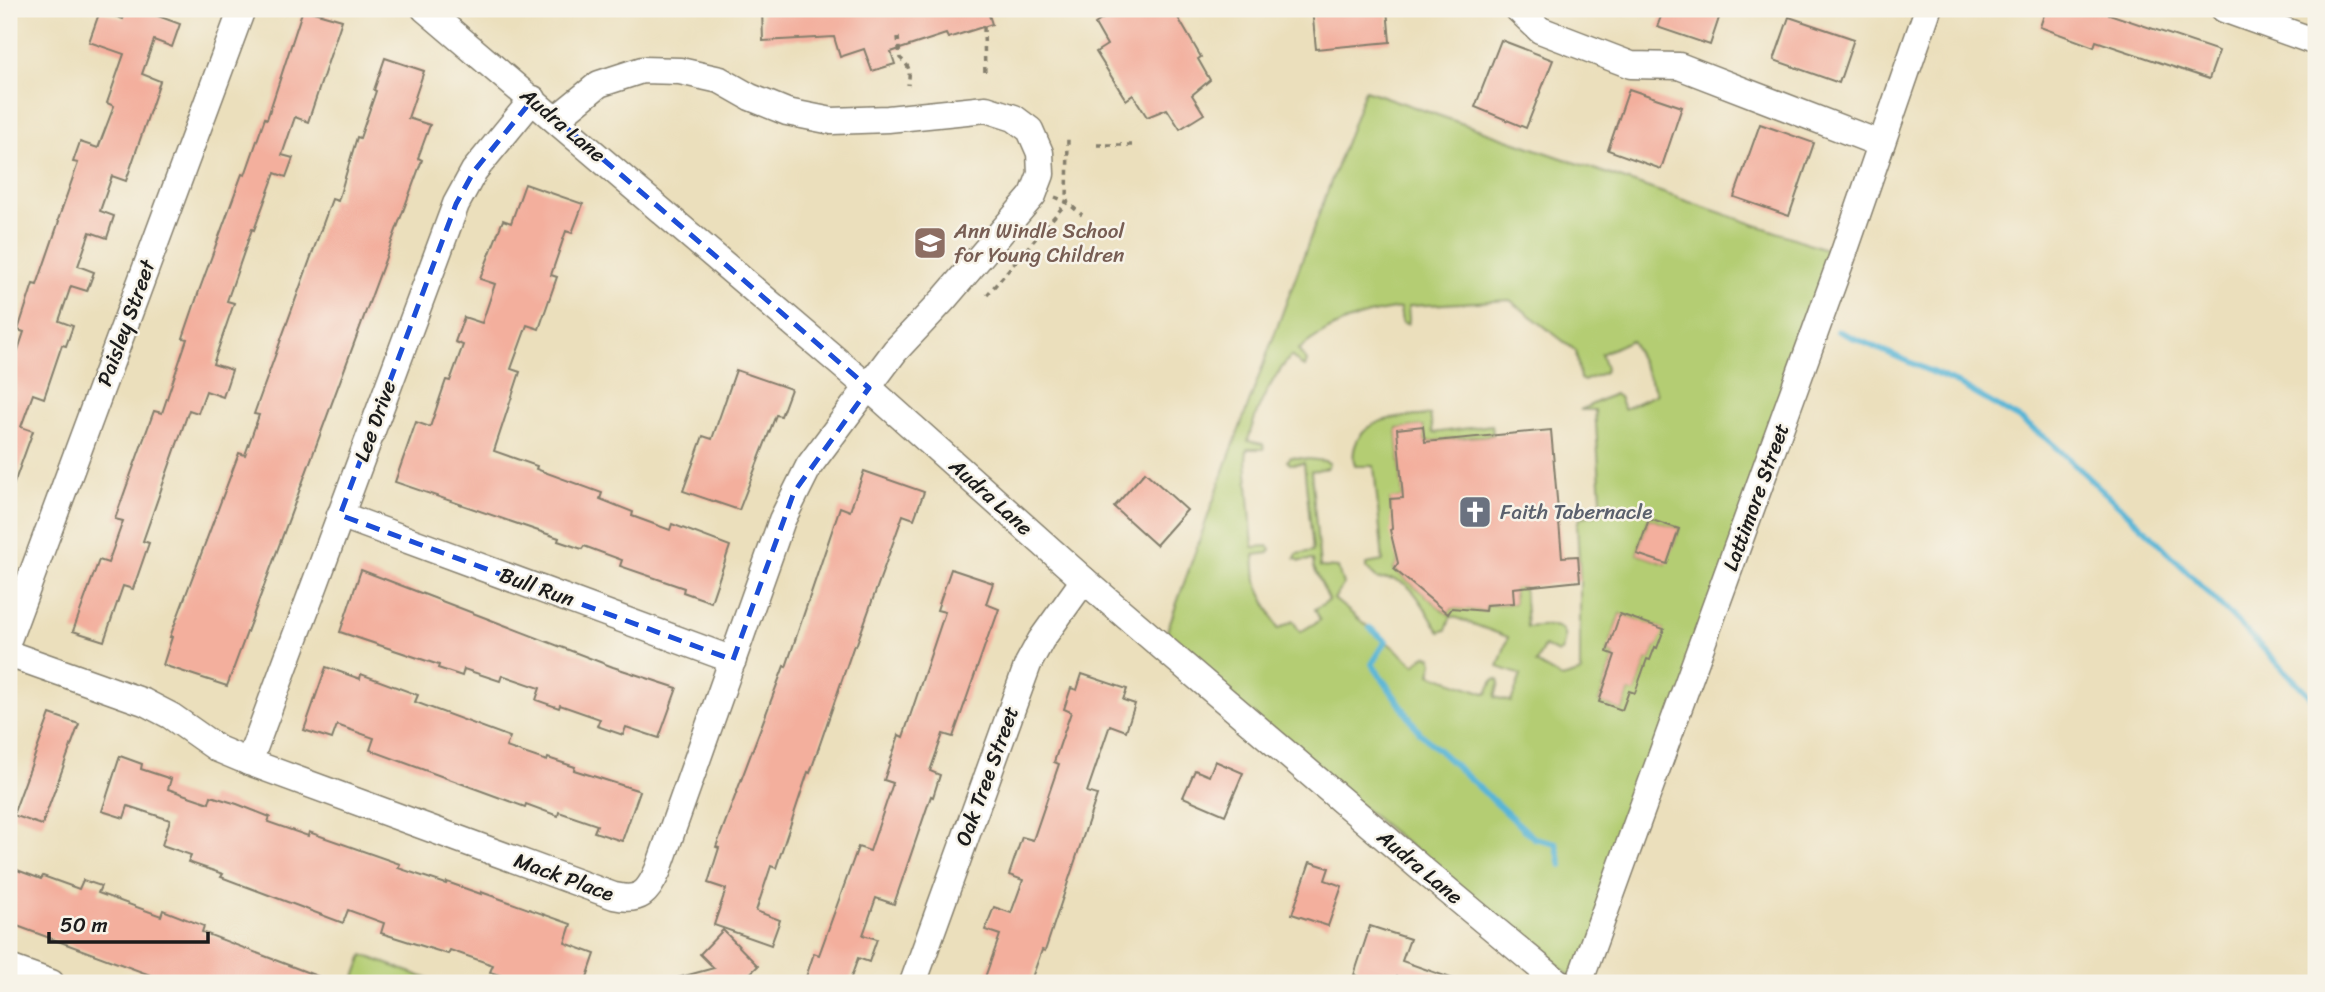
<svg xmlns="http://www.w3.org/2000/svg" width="2325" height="992" font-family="Sriracha,sans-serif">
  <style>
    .green { fill: #b4cd73; stroke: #687448; stroke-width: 2; fill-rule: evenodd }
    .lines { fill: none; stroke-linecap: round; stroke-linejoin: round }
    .stream { stroke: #58b5d6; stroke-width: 6 }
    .building { fill: #f3af9d }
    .minor-casing { stroke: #847e6c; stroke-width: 29 }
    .path { stroke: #847e6c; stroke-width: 3.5; stroke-dasharray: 5 5; stroke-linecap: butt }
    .minor { stroke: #fff; stroke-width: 26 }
    .marked { fill: none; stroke: #1d4ed8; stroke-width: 5; stroke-dasharray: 14 9; stroke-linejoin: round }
    .labels { text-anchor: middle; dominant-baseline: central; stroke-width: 5; stroke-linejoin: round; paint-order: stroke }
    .street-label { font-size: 21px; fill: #1c1c1c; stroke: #f7f3e8 }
    .education-label { font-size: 21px; fill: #785e54; stroke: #f7f3e8; text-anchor: start }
    .worship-label { font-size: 21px; fill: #5b616d; stroke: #f7f3e8; text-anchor: start }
  </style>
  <rect width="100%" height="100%" fill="#f7f3e8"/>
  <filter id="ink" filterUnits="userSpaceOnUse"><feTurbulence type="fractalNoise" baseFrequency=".0143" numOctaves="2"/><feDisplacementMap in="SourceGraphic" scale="14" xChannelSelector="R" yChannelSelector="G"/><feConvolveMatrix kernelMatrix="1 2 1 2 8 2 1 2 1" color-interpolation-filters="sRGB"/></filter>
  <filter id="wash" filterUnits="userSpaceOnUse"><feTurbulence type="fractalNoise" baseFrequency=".00686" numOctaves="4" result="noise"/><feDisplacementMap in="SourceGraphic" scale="28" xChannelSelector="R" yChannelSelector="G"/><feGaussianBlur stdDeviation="1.57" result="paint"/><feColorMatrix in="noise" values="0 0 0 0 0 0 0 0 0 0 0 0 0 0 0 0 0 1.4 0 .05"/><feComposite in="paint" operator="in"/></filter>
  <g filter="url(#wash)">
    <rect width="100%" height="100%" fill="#ebdfbc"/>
    <g class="green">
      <path d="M 1365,90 L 1843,255 L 1579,983 L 1162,645 L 1229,457 ZM 1510,300 L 1576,351 L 1580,379 L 1584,381 L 1605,372 L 1606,368 L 1601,354 L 1631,340 L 1657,394 L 1624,409 L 1619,397 L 1614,394 L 1580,410 L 1595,410 L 1602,513 L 1581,517 L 1577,524 L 1580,581 L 1580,669 L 1582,672 L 1562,678 L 1536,663 L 1544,646 L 1558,653 L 1561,652 C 1574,620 1548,625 1527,627 L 1524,587 L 1513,587 L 1514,603 L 1486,605 L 1485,611 L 1452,608 L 1448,614 L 1394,569 L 1398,563 L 1390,500 L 1403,498 L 1397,429 L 1423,426 L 1425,442 L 1493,435 L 1492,425 L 1433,433 L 1430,415 C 1405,418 1373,414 1358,439 C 1354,447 1352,457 1355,466 L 1374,466 L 1383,561 L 1366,564 L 1366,568 L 1378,580 C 1415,572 1424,613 1440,632 L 1446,630 L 1451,616 L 1508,637 L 1498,667 L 1521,675 L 1511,702 L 1495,697 L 1499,683 L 1498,679 L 1493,680 L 1487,694 L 1430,674 L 1433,662 L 1431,657 L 1425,655 L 1415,665 L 1334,599 L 1343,585 L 1338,568 L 1320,567 L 1311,471 L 1328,468 L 1329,463 L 1325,461 L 1291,457 L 1287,461 L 1290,464 L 1304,463 L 1313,551 L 1297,554 L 1295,558 L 1300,561 L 1313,560 L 1314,568 L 1329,600 L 1315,609 L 1320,620 L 1300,632 L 1293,621 L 1278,629 L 1256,581 L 1254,555 L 1269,553 L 1271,549 L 1268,546 L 1253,547 L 1246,460 L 1247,449 L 1264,449 L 1263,444 L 1248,441 C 1256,408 1269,382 1291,356 L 1302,366 L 1305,367 L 1307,361 L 1298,350 C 1331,324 1359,314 1400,308 L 1402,323 L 1407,324 L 1409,320 L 1408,307 L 1411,306 ZM 1649,519 L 1679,529 L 1666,564 L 1637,554 ZM 1620,614 L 1663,629 L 1657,647 L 1655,647 L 1650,660 L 1647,659 L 1635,692 L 1629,691 L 1622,710 L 1599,702 L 1615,655 L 1607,652 Z"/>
      <path d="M 363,955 L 439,983 L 353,983 Z"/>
    </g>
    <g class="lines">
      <g class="stream">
        <path d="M 1838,331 L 1955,382 L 2021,420 L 2047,439 L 2152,536 L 2316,702"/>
        <path d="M 1370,628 L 1386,641 L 1372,664 L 1420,733 L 1534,838 L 1556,843 L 1561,865"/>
      </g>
    </g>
    <g id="blocks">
      <g class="building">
        <path d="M 127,9 L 139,9 L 180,24 L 172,47 L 154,40 L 142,74 L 160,81 L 126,181 L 112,176 L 100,211 L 114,216 L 107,238 L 90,232 L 78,266 L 94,272 L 87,291 L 71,286 L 59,321 L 73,326 L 66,346 L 62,345 L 44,398 L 33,394 L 21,427 L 33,431 L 12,489 L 9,489 L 9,377 L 24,332 L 18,330 L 33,284 L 37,285 L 59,221 L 58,220 L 78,163 L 73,162 L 80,142 L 98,148 L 114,106 L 107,103 L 124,54 L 89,42 L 100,11 L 123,19 Z"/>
        <path d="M 303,9 L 342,20 L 308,122 L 295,117 L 282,155 L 293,158 L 286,177 L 275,173 L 254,230 L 252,229 L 227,301 L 234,303 L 213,364 L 232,370 L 223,397 L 206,391 L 198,413 L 189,410 L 143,541 L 149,543 L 133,589 L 123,586 L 104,641 L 73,631 L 99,560 L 108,563 L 123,521 L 115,519 L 132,471 L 154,411 L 162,413 L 187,339 L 183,338 L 199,291 L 242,174 L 245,175 L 265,118 L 267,119 Z"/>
        <path d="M 762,9 L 987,9 L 992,24 L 948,38 L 946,34 L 891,52 L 895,64 L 872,71 L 864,49 L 840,57 L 834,37 L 763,41 Z"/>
        <path d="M 1117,9 L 1173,9 L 1201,57 L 1198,59 L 1210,80 L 1192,95 L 1204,114 L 1180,129 L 1167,109 L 1147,117 L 1133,95 L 1126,100 L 1096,52 L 1107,45 L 1095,24 Z"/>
        <path d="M 1312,9 L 1387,9 L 1390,42 L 1316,49 Z"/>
        <path d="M 1664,9 L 1722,9 L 1710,45 L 1657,27 Z"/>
        <path d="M 2046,9 L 2108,9 L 2106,13 L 2219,51 L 2209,79 L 2096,41 L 2094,47 L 2040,27 Z"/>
        <path d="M 1789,17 L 1854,39 L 1839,83 L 1774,60 Z"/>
        <path d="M 1501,40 L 1553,60 L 1526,128 L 1475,107 Z"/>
        <path d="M 385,58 L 424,71 L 408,118 L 430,125 L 418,158 L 422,160 L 227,686 L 163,665 L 172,637 L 170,637 L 239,453 L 245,455 L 259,415 L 254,414 L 263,389 L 332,199 L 338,201 L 357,137 L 360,138 L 376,91 L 374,90 Z"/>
        <path d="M 1629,89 L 1682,107 L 1661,169 L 1608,150 Z"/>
        <path d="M 1760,124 L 1814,143 L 1789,216 L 1734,197 Z"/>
        <path d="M 525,184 L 583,204 L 572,233 L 566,231 L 551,275 L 557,277 L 539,329 L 527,325 L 511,369 L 520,372 L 494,451 L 537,466 L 536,469 L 602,493 L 600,499 L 633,512 L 632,516 L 670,530 L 672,524 L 730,546 L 711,602 L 683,592 L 684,588 L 620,566 L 622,560 L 584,546 L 582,549 L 558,541 L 559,538 L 395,482 L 416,422 L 430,427 L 446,380 L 450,381 L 463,345 L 455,342 L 464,317 L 482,323 L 495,284 L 480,279 L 503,220 L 511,223 Z"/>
        <path d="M 736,370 L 791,389 L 781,416 L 776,415 L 739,510 L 683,491 L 703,436 L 712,439 Z"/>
        <path d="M 1423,426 L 1425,442 L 1551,430 L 1562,557 L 1578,556 L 1580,581 L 1513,588 L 1514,603 L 1486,605 L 1485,611 L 1452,608 L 1448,614 L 1394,569 L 1398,563 L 1390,530 L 1392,529 L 1390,499 L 1403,498 L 1397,429 Z"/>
        <path d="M 864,471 L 924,492 L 914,519 L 903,515 L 856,646 L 854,645 L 810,773 L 808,772 L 776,868 L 771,866 L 756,911 L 780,920 L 771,945 L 714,925 L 726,889 L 708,883 L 719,848 L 716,847 L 725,823 L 784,666 L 786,667 L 840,507 L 850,511 Z"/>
        <path d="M 1145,472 L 1187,510 L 1156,545 L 1114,507 Z"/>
        <path d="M 1649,519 L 1679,529 L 1667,564 L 1637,554 Z"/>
        <path d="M 951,569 L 993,583 L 986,604 L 999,609 L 992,629 L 991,628 L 953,737 L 943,734 L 930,771 L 940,775 L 933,797 L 931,796 L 894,904 L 876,898 L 863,935 L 877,939 L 869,962 L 858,958 L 849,983 L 804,983 L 814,953 L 819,955 L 858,847 L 870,851 L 893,783 L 884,780 L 899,735 L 903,737 L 945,612 L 937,610 Z"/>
        <path d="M 361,570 L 613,667 L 677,688 L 659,738 L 626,727 L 623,735 L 597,726 L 600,719 L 560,705 L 559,708 L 536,700 L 540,688 L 502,675 L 500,681 L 464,669 L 462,676 L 438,668 L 439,665 L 340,632 Z"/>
        <path d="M 1620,614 L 1664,629 L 1657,648 L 1655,647 L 1650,660 L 1647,659 L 1635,693 L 1629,691 L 1622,710 L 1599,702 L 1615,655 L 1607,652 Z"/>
        <path d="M 326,667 L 360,679 L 361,674 L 418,695 L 415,702 L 510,737 L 506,747 L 547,761 L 548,758 L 575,767 L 574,770 L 640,791 L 622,841 L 594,832 L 597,825 L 559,812 L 558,816 L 526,804 L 525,807 L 370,750 L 374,738 L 337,725 L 332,739 L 304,730 Z"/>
        <path d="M 1082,674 L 1127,689 L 1123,700 L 1135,704 L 1126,731 L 1110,725 L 1087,792 L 1097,795 L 1045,951 L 1042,950 L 1030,983 L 983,983 L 1000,935 L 985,930 L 994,907 L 1011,913 L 1023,880 L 1009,875 L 1022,837 L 1033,840 L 1059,764 L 1054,762 L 1071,712 L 1064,709 L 1071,688 L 1077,690 Z"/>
        <path d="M 50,714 L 79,724 L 42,825 L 13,815 Z"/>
        <path d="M 120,756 L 142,764 L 141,769 L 171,779 L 168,789 L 209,803 L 211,796 L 237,804 L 270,817 L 268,822 L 308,836 L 309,832 L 400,864 L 398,868 L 446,884 L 447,882 L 481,894 L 481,892 L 571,924 L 565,943 L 595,954 L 585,983 L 539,983 L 516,975 L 514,980 L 490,972 L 493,965 L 450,950 L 448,954 L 381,933 L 384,923 L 348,910 L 343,923 L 221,877 L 223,874 L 188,862 L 191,855 L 162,845 L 170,820 L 128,806 L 124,818 L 102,811 Z"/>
        <path d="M 1215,761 L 1243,773 L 1225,815 L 1183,797 L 1195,770 L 1209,776 Z"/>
        <path d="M 1310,862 L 1329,868 L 1325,880 L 1342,886 L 1328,926 L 1292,914 Z"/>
        <path d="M 9,867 L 41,879 L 43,876 L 79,889 L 83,880 L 101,886 L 98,893 L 161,916 L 163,910 L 204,926 L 202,932 L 330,981 L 330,983 L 163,983 L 164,980 L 9,923 Z"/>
        <path d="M 1370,926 L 1410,939 L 1402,961 L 1459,981 L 1459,983 L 1415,983 L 1397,977 L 1394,983 L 1379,983 L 1354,975 Z"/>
        <path d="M 723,930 L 758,966 L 740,983 L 677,983 L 677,978 L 714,968 L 700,954 Z"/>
      </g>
    </g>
  </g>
  <g filter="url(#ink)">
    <use href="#blocks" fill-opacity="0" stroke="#847e6c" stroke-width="2"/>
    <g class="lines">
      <defs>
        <g id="minor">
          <path d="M 425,9 L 869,388 L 1084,580 L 1423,870 L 1559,983"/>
          <path d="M 1518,9 L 1540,30 L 1631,65 L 1679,66 L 1881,144"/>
          <path d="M 2224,9 L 2316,42"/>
          <path d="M 340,515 L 733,660"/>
          <path d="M 9,637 L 242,9"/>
          <path d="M 9,654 L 144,702 L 171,716 L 218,749 L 249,762 L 614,896 C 640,902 648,893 658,870 L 782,520 L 809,466 L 895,351 L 944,299 L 1033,195 L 1041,174 L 1040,153 L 1030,130 L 1014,118 L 986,109 L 888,119 L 832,121 L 787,112 L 750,97 L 720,80 L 680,71 L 642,70 L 599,84 L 556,119"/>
          <path d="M 249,762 L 456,204 L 474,171 L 533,99"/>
          <path d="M 9,968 L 51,983"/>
          <path d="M 913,983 L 1028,664 L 1041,640 L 1084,580"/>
          <path d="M 1579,983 L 1843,255 L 1928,9"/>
        </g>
      </defs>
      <use href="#minor" class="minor-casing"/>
      <g class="path">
        <path d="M 984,27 L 985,77"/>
        <path d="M 898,37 L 900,58 C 911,67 910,72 908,85"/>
        <path d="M 1097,145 L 1132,145"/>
        <path d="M 1055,197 L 1067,202 L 1082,215"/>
        <path d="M 987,295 L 1067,202 L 1068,138"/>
      </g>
      <use href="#minor" class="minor"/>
    </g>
  </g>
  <path class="marked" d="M 533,99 L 869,388 L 794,492 L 733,660 L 340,515 L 456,204 L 474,171 Z"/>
  <defs>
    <symbol id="school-square" viewBox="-11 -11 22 22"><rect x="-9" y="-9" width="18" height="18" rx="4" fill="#8d6e63" stroke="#f7f3e8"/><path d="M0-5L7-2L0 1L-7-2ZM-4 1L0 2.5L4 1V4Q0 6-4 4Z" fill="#fff"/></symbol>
    <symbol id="church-square" viewBox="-11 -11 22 22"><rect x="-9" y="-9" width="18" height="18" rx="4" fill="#6b7280" stroke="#f7f3e8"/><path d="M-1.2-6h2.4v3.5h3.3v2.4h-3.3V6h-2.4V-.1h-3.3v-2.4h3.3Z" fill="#fff"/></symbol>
  </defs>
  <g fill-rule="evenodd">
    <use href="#school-square" x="911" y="224" width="38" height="38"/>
    <use href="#church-square" x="1456" y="493" width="38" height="38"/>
  </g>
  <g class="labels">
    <g class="street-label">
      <text transform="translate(563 125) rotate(40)">Audra Lane</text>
      <text transform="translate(126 323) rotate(-70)">Paisley Street</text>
      <text transform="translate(375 421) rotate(-70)">Lee Drive</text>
      <text transform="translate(991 497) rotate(42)">Audra Lane</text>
      <text transform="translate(1756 497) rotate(-70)">Lattimore Street</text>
      <text transform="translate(537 587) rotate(20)">Bull Run</text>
      <text transform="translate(987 776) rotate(-70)">Oak Tree Street</text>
      <text transform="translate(1420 867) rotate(40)">Audra Lane</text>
      <text transform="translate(564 877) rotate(20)">Mack Place</text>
    </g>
    <g class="education-label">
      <text x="954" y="231">Ann Windle School<tspan x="954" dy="24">for Young Children</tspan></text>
    </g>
    <g class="worship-label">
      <text x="1500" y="512">Faith Tabernacle</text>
    </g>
  </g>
  <rect width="2325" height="992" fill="none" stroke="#f7f3e8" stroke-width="35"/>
  <path d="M49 932v10h159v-10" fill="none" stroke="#1c1c1c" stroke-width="3.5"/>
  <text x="60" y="932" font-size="21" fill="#1c1c1c" stroke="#f7f3e8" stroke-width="5" paint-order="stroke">50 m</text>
</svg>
